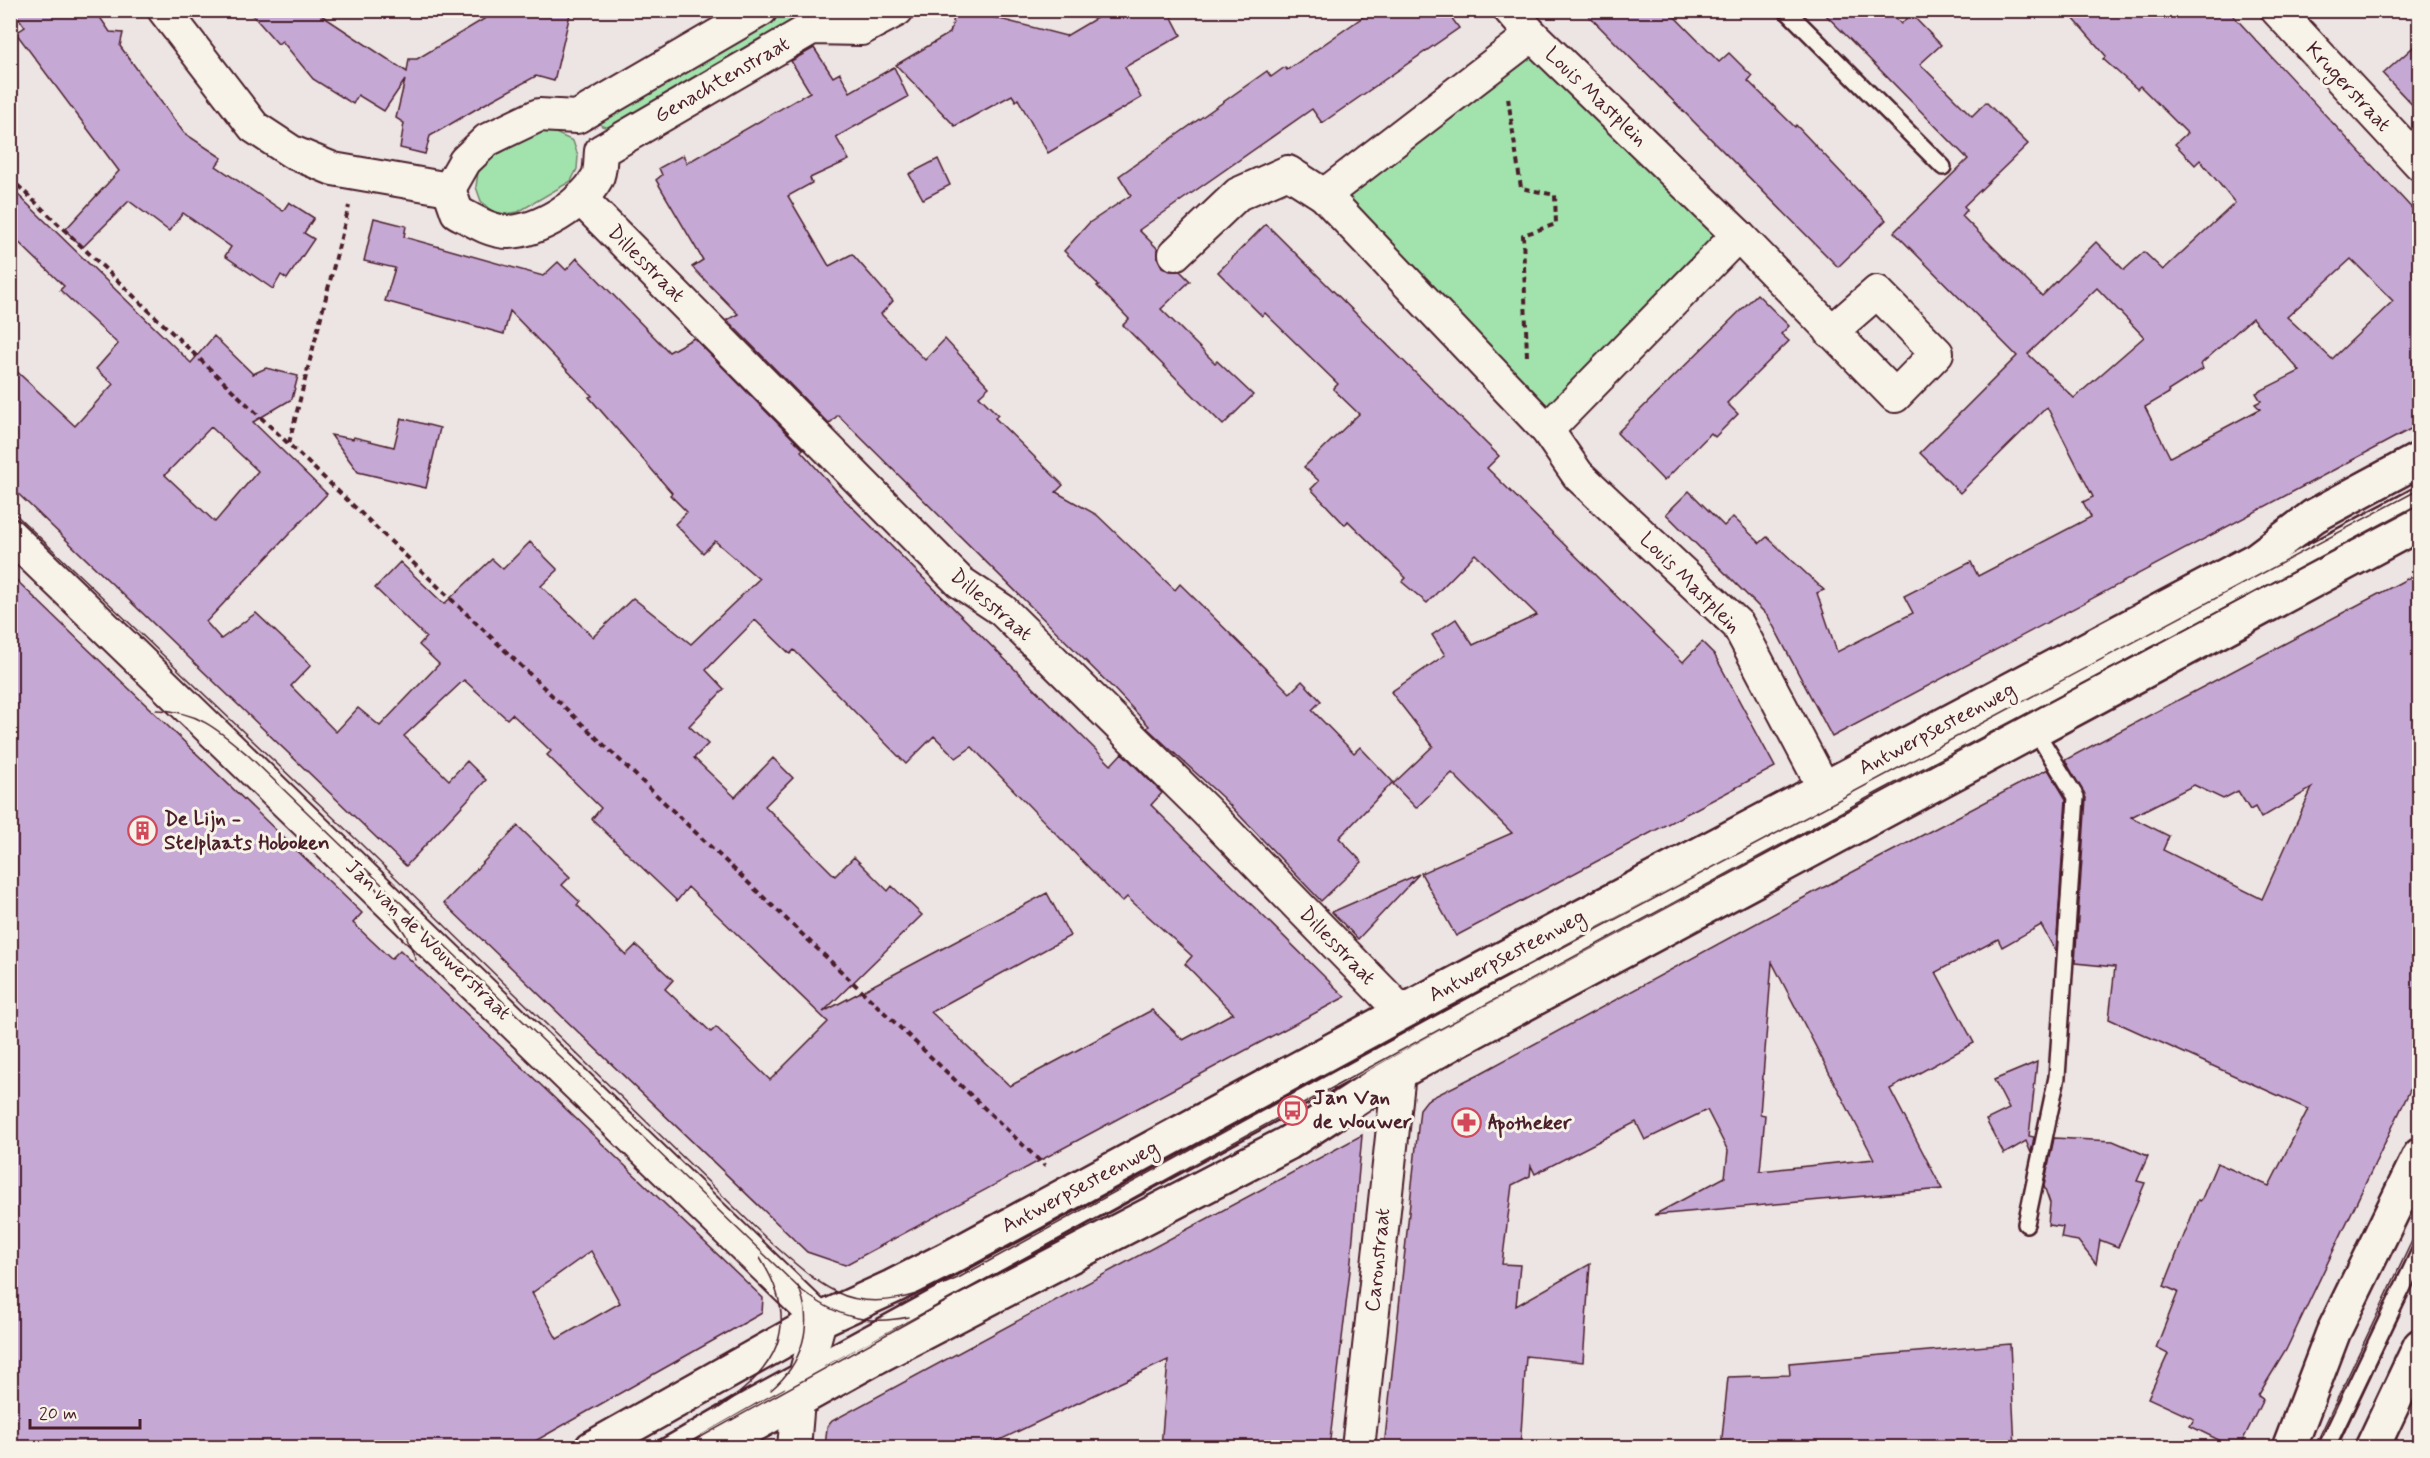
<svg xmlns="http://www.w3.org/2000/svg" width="2430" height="1458" font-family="Mynerve,sans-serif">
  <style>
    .green { fill: #a2e3ad; stroke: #76816c; stroke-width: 1.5 }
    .building { fill: #c6a8d5; stroke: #4a1f2b; stroke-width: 1.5; fill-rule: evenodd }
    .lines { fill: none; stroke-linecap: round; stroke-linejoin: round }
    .lane-casing { stroke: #4a1f2b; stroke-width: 20 }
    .street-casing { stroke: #4a1f2b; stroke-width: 36 }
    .secondary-casing { stroke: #4a1f2b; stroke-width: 38 }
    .path { stroke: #4a1f2b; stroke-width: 4; stroke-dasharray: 6 4.5; stroke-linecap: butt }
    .lane { stroke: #f7f3e8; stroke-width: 15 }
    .street { stroke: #f7f3e8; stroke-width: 32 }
    .secondary { stroke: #f7f3e8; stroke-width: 33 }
    .tram { stroke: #4a1f2b; stroke-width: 1.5 }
    .labels { text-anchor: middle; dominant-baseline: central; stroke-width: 6; stroke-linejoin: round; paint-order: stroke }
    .street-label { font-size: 21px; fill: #4a1f2b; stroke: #f7f3e8 }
    .poi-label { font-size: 21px; font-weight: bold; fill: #4a1f2b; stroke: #f7f3e8; text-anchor: start }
  </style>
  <rect width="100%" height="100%" fill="#ede4e4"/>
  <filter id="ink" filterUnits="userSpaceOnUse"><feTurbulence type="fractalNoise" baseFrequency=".0167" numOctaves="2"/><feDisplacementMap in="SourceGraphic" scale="12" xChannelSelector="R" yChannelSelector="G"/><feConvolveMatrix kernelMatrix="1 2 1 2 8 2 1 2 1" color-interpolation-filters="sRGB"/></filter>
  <g filter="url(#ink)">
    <g class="green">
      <path d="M 781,11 L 792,11 L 795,13 L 793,22 L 609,128 L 602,126 L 599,122 L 601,115 Z"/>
      <path d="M 1532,35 L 1738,235 L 1547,430 L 1324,195 Z"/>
      <path d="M 549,130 L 573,141 L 578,156 L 577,169 L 571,181 L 518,212 L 504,214 L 491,211 L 481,201 L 476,187 L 478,172 L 486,161 L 536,133 Z"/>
    </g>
    <g class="building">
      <path d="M 13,10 L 95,10 L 110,32 L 123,33 L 120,46 L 184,133 L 222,158 L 216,166 L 283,211 L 289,202 L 314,218 L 304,233 L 314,239 L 287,279 L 281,275 L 273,289 L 225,256 L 231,247 L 183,213 L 169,231 L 129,201 L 83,247 L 65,230 L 119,171 L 16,33 L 25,27 Z"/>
      <path d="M 248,10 L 320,10 L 318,13 L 407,72 L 409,59 L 417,59 L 499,10 L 571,10 L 554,81 L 536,76 L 483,105 L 430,136 L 425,154 L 400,148 L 404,123 L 396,118 L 405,80 L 384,111 L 358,95 L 353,104 L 313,79 L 282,41 L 278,44 Z"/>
      <path d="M 956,10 L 965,10 L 1066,36 L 1110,10 L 1168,10 L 1181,35 L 1125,67 L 1141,98 L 1048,153 L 1018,99 L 1016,101 L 1012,95 L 955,126 L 896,65 L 950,33 Z"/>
      <path d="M 1373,10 L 1446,10 L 1459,28 L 1322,123 L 1312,109 L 1139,230 L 1158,249 L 1158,259 L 1162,267 L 1170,271 L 1180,271 L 1190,281 L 1161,309 L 1215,363 L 1217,361 L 1253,395 L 1223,425 L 1123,325 L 1129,319 L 1097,286 L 1099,285 L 1064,251 L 1089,223 L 1131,195 L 1119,176 L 1267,71 L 1271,77 L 1285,67 L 1287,70 Z"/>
      <path d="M 1583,10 L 1668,10 L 1719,62 L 1729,53 L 1752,76 L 1748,81 L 1795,127 L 1796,125 L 1886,220 L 1838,267 Z"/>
      <path d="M 1821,10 L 1888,10 L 1901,24 L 1911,14 L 1941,45 L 1920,64 L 1972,116 L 1986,102 L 2028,144 L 1964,206 L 1967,210 L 1962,216 L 2042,296 L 2096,242 L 2124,270 L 2144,252 L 2163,270 L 2235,203 L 2200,160 L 2195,165 L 2175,144 L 2187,133 L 2140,86 L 2137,89 L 2103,59 L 2106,56 L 2066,10 L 2228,10 L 2420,217 L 2420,424 L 1832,737 L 1768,616 L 1666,514 L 1689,491 L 1724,526 L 1733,517 L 1760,543 L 1767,537 L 1824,590 L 1817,593 L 1837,652 L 1913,613 L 1904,596 L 1971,562 L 1978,576 L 2091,517 L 2083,502 L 2093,497 L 2047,407 L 1960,493 L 1920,453 L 2017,356 L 1894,232 L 1968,159 ZM 2351,259 L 2393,301 L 2332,359 L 2287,317 ZM 2097,288 L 2144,337 L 2074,398 L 2028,354 ZM 2252,318 L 2300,371 L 2256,393 L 2261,401 L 2255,404 L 2260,409 L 2170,457 L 2145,407 L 2169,393 L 2168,391 L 2203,369 L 2201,364 Z"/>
      <path d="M 2420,41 L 2420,113 L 2383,74 Z"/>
      <path d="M 814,48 L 833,77 L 840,73 L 850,92 L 894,67 L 908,97 L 836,137 L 849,160 L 810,178 L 812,183 L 788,196 L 829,266 L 852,254 L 893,301 L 881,314 L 925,360 L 945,339 L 989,387 L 979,396 L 998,415 L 995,418 L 1063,485 L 1056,492 L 1097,515 L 1175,590 L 1180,584 L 1290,693 L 1302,681 L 1321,701 L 1312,710 L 1354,753 L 1360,747 L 1393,782 L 1339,838 L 1362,862 L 1321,901 L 1223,798 L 1147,728 L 1149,726 L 1114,689 L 838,415 L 829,424 L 727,320 L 738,314 L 692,267 L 703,260 L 656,180 L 662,175 L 659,168 L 683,155 L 687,163 L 810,92 L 791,61 Z"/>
      <path d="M 938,159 L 950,185 L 923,199 L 909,174 Z"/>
      <path d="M 10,187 L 191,363 L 214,336 L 253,374 L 266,368 L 298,376 L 292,399 L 253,422 L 327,494 L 206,622 L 221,639 L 256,613 L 311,665 L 291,686 L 336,732 L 358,708 L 380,726 L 439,664 L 419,645 L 426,637 L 375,588 L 400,562 L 444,604 L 492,559 L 503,569 L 530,542 L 558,570 L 541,586 L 593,637 L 633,598 L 691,644 L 759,579 L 715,541 L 703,553 L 675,524 L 687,512 L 670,495 L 672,493 L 589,397 L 592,396 L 510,311 L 504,334 L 385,301 L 395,268 L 364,261 L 374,218 L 406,226 L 404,237 L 543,276 L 558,262 L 566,270 L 577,258 L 669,352 L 694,338 L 803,449 L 801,451 L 842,497 L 1111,765 L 1122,753 L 1162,793 L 1151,805 L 1345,997 L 845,1265 L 807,1252 L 444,903 L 518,826 L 570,877 L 562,885 L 580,902 L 577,905 L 626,955 L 636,945 L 673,980 L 665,989 L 711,1032 L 716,1027 L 770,1080 L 828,1022 L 688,887 L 677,901 L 632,858 L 592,819 L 601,808 L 547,755 L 551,751 L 512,714 L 507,719 L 464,680 L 404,736 L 449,780 L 467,761 L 486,780 L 406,866 L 10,486 L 10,365 L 75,426 L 113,384 L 96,369 L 118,344 L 60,290 L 64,286 L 10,234 ZM 211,427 L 258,471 L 215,522 L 165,475 ZM 755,620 L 790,654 L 794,650 L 906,764 L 934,736 L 956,758 L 972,747 L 1122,902 L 1127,897 L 1192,956 L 1185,964 L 1233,1013 L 1183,1040 L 1152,1010 L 1010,1086 L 931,1012 L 1070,936 L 1047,893 L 823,1012 L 922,915 L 892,886 L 888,891 L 854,857 L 835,876 L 765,806 L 793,778 L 773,758 L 735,797 L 694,758 L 708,744 L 689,726 L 724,689 L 706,670 Z"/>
      <path d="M 1266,224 L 1499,456 L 1487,468 L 1683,662 L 1702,642 L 1714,654 L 1775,767 L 1456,936 L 1421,873 L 1512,833 L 1452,773 L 1416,808 L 1393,784 L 1433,746 L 1391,692 L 1445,655 L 1432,635 L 1456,619 L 1473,645 L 1537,615 L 1475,554 L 1427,603 L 1402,582 L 1406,578 L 1348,521 L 1345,525 L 1311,489 L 1319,481 L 1304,467 L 1359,414 L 1333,389 L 1338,384 L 1265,313 L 1262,316 L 1218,272 Z"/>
      <path d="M 1757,294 L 1789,326 L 1781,334 L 1789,341 L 1727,403 L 1738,414 L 1715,437 L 1711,433 L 1664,481 L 1617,433 Z"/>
      <path d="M 401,418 L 440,428 L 426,488 L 358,472 L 331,435 L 353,439 L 354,437 L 394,447 Z"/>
      <path d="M 2420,572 L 2420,1069 L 2286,1350 L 2258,1396 L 2263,1399 L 2239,1448 L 2235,1448 L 2190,1426 L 2194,1419 L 2148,1398 L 2168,1354 L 2156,1348 L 2178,1292 L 2164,1286 L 2198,1200 L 2201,1201 L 2217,1163 L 2269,1186 L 2308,1109 L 2109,1019 L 2115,967 L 2075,963 L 2086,798 L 2065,760 ZM 2194,785 L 2223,799 L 2238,791 L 2250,810 L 2255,807 L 2261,818 L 2312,788 L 2262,899 L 2163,850 L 2169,836 L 2131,817 Z"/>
      <path d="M 10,574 L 362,913 L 353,923 L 391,959 L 400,950 L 763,1298 L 762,1313 L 523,1448 L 10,1448 ZM 591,1251 L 620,1303 L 557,1339 L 532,1293 Z"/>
      <path d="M 2048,769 L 2066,799 L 2056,952 L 2041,925 L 2002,947 L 1998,939 L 1936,972 L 1974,1043 L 1890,1089 L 1942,1189 L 1654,1215 L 1725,1177 L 1728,1151 L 1707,1110 L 1645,1140 L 1636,1122 L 1535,1174 L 1531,1166 L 1530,1176 L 1512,1185 L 1502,1264 L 1520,1265 L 1516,1306 L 1590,1264 L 1583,1362 L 1526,1356 L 1520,1448 L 1384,1448 L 1420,1109 L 1427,1100 L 1481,1073 L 1792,904 ZM 1772,962 L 1874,1159 L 1760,1171 L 1765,1115 L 1760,1114 Z"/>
      <path d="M 1419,874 L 1358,939 L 1332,912 Z"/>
      <path d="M 2037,1062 L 2029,1136 L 2034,1137 L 2031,1153 L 2026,1141 L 2004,1154 L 1986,1120 L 2009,1109 L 1994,1080 Z"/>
      <path d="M 1362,1135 L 1350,1271 L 1329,1448 L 1161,1448 L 1168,1360 L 983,1448 L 825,1448 L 827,1427 L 832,1421 Z"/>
      <path d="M 2054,1138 L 2113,1141 L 2148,1156 L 2137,1181 L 2145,1183 L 2118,1247 L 2100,1240 L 2096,1264 L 2078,1241 L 2061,1238 L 2063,1227 L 2048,1225 L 2050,1203 L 2044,1186 Z"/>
      <path d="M 2010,1344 L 2015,1448 L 1721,1448 L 1728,1377 L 1790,1375 L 1789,1363 Z"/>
    </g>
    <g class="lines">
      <defs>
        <g id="lane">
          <path d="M 1786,10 L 1943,167"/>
          <path d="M 2026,1224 L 2057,1077 L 2076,797 L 2035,730"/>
          <path d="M 663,1448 L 750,1398 L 1784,835 L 2420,494"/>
          <path d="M 2326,1448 L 2420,1251"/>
        </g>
        <g id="street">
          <path d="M 164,10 L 254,127 L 292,152 L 333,169 L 449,189"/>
          <path d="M 1510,10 L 1532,35 L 1738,235 L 1547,430"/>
          <path d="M 2277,10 L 2420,164"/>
          <path d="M 1532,35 L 1324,195 L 1547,430 L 1578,475 L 1738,625 L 1824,788"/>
          <path d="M 449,189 L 457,212 C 472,220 491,232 508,232 C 539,231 582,205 597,178 C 601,171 600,159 601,151 L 812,28 L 861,29 L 897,10"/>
          <path d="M 449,189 L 465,161 L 487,140 L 539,115 L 577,117 L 761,10"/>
          <path d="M 580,198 L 960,582 L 1002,610 L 1205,810 L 1402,1012"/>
          <path d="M 1738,235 L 1895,396 L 1937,353 L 1877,292 L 1831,332"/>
          <path d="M 1175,254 L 1238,194 L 1288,172 L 1324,195"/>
          <path d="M 10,535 L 820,1320 L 798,1401 L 794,1448"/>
          <path d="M 1358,1448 L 1399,1073"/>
        </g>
        <g id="secondary">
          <path d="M 592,1448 L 820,1320 L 892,1287 L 953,1256 L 1436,994 L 2257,559 L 2314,516 L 2420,459"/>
          <path d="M 712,1448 L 874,1358 L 1288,1143 L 1375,1086 L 1459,1039 L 2420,523"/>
          <path d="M 2289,1448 L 2333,1333 L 2420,1155"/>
          <path d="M 2372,1448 L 2420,1346"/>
        </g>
      </defs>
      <use href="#lane" class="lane-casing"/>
      <use href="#street" class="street-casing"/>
      <use href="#secondary" class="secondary-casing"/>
      <g class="path">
        <path d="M 1508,98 L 1521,188 L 1555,195 L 1556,224 L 1523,235 L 1527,357"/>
        <path d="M 10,178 L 1045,1166"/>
        <path d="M 289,443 L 349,206"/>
      </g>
      <use href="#lane" class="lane"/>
      <use href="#street" class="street"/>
      <use href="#secondary" class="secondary"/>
      <g class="tram">
        <path d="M 10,509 L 360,843 L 766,1238 C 788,1257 810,1279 836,1292 C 876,1312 923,1294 960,1277 L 1444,1011 L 2420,489"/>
        <path d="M 156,710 C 197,710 220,731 249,756 L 800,1289 C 835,1316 864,1326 909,1317"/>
        <path d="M 373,884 L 406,935 L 416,960"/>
        <path d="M 771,1390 C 802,1364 815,1324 798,1286"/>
        <path d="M 716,1410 C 777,1370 803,1325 760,1258"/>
        <path d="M 681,1448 L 1361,1072 L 1882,790 L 2420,505"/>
        <path d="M 2314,1448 L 2420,1224"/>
        <path d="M 2337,1448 L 2420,1271"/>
      </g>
    </g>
  </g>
  <defs>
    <symbol id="building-ring" viewBox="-11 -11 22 22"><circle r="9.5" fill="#f7f3e8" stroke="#d1495b" stroke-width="1.5"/><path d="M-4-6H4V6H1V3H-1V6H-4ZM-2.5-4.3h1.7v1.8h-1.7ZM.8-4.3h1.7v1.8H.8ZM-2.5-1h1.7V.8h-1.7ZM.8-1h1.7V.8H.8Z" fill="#d1495b"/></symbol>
    <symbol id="bus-ring" viewBox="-11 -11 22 22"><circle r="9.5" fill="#f7f3e8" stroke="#d1495b" stroke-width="1.5"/><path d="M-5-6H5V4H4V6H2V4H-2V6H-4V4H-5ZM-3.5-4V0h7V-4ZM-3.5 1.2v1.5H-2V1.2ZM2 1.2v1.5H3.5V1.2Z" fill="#d1495b"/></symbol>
    <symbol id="pharmacy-ring" viewBox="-11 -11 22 22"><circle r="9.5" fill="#f7f3e8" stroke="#d1495b" stroke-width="1.5"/><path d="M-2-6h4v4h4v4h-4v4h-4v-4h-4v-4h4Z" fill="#d1495b"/></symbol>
  </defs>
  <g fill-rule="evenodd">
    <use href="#building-ring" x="126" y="814" width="33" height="33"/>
    <use href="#bus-ring" x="1276" y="1094" width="33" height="33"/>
    <use href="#pharmacy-ring" x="1450" y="1106" width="33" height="33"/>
  </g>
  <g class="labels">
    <g class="street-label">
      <text transform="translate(722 80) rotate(-30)">Genachtenstraat</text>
      <text transform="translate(2348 87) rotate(47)">Krugerstraat</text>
      <text transform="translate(1596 97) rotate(44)">Louis Mastplein</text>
      <text transform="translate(646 264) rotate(45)">Dillesstraat</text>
      <text transform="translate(1690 583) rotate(45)">Louis Mastplein</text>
      <text transform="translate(991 605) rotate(40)">Dillesstraat</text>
      <text transform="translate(1937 729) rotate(-28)">Antwerpsesteenweg</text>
      <text transform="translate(428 940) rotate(44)">Jan van de Wouwerstraat</text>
      <text transform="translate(1337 946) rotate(46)">Dillesstraat</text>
      <text transform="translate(1507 956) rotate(-28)">Antwerpsesteenweg</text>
      <text transform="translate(1080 1187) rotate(-28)">Antwerpsesteenweg</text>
      <text transform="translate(1378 1260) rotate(-84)">Caronstraat</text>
    </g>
    <g class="poi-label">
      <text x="164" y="819">De Lijn -<tspan x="164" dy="24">Stelplaats Hoboken</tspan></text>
      <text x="1313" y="1098">Jan Van<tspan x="1313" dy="24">de Wouwer</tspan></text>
      <text x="1488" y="1123">Apotheker</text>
    </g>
  </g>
  <rect width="2430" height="1458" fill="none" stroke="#f7f3e8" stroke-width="36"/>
  <rect x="18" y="18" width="2394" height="1422" fill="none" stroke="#4a1f2b" stroke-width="2" filter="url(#ink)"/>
  <path d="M30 1419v9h110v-9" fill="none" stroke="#4a1f2b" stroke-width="3"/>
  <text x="39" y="1419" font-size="18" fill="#4a1f2b" stroke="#f7f3e8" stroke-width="4.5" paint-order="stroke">20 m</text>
</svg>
